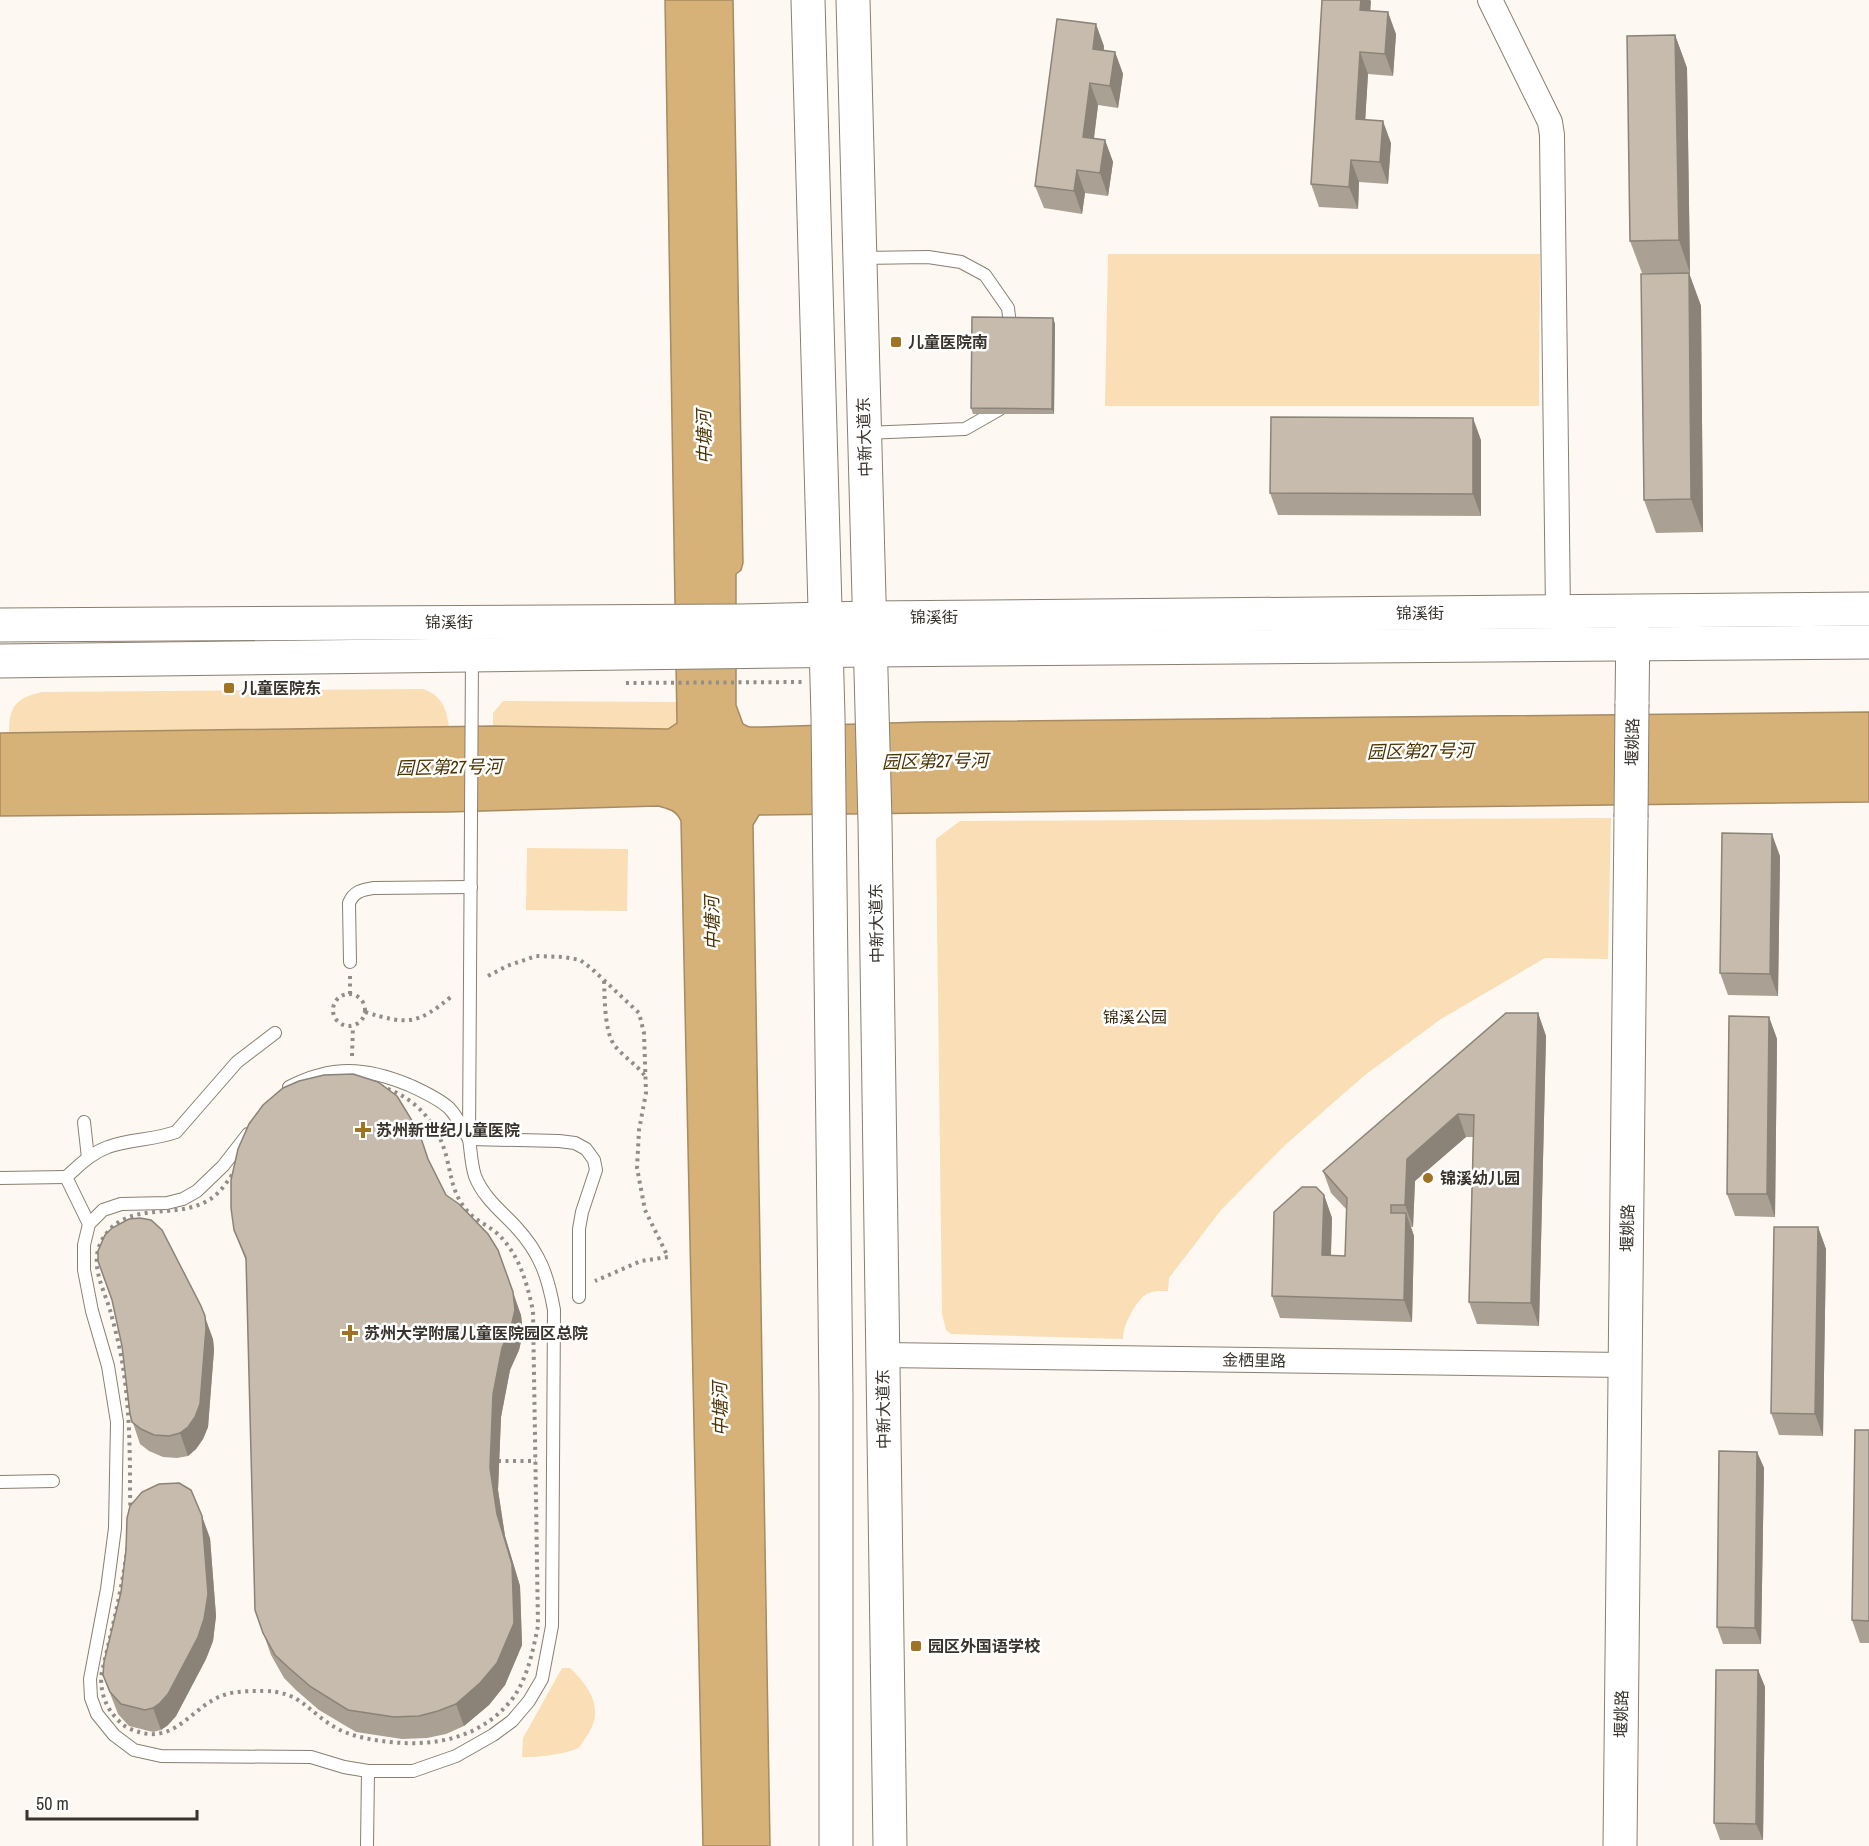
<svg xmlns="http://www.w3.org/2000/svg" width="1869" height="1846" font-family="'Archivo Narrow','Noto Sans SC',sans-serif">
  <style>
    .green { fill: #f9deb6 }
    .water { fill: #d6b178; stroke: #a78b62; stroke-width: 1.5 }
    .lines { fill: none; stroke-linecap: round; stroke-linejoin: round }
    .lane-casing { stroke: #897f71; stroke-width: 14 }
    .street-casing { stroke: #897f71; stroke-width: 26 }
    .secondary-casing { stroke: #897f71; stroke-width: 35 }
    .primary-casing { stroke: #897f71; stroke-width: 35 }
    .path { stroke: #928d87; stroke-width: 4; stroke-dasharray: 3 4.5; stroke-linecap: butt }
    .lane { stroke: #fff; stroke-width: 12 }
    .street { stroke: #fff; stroke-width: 24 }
    .secondary { stroke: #fff; stroke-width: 33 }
    .primary { stroke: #fff; stroke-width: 33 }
    .secondary-bridge-casing { stroke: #897f71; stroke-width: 35; stroke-linecap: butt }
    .secondary-bridge { stroke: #fff; stroke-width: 33 }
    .wall { fill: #aaa194 }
    .shaded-wall { fill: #8b8378 }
    .building { fill: #c6bbac; stroke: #8b8378; stroke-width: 1.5 }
    .poi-dot { fill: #a07324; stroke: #fff; stroke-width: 2 }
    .labels { text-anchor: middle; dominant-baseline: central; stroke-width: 5; stroke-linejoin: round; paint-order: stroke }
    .poi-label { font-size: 16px; font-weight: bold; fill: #38332d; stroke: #fff; text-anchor: start }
    .street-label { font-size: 16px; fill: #38332d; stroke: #fff }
    .park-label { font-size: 16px; fill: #36260b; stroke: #fff }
    .water-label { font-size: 18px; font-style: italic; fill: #4b3201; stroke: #fff }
  </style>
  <rect width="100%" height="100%" fill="#fdf9f2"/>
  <g class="green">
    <path d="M 1108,254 L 1540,254 L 1539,406 L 1105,406 Z"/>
    <path d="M 422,689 C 441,694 447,709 449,728 L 9,733 C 9,707 15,698 42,692 Z"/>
    <path d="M 503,701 L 678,702 L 677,723 L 668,729 L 493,726 L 493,713 Z"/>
    <path d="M 1611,818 L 1608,959 L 1545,958 L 1441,1019 L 1365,1075 L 1284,1146 L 1221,1210 L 1169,1278 L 1168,1291 C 1160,1291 1151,1290 1144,1296 C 1134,1305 1123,1325 1123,1339 L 951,1334 L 946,1330 L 942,1314 L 936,839 L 960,821 Z"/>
    <path d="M 527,848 L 628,849 L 627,911 L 526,910 Z"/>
    <path d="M 562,1668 L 570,1668 C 590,1687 606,1711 586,1737 C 584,1740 581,1746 578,1748 C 568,1754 533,1758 522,1757 L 523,1738 Z"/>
  </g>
  <path class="water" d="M 665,0 L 733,0 L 743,563 L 741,570 L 736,574 L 736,705 L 743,724 L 749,727 L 762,727 L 922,722 L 1869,712 L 1869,802 L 759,815 L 753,825 L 770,1846 L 703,1846 L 681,821 C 676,810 669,809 658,806 L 447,812 L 0,816 L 0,733 L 493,726 L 668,729 L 677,723 Z"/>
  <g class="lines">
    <defs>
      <g id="lane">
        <path d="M 862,258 L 928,257 L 961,262 L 985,275 L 1008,308 L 1011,333"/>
        <path d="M 864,433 L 965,429 L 1000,409 L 1002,403"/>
        <path d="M 350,962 L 349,903 C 354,891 362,890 374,888 L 471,887"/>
        <path d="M 289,1087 C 332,1065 365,1067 409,1085 C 422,1091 438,1098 449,1108 C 457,1116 463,1129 469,1139 L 559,1141 L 575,1143 L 586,1149 L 594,1160 L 596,1170 L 582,1212 L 579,1229 L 579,1297"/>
        <path d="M 84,1122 L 88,1158"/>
        <path d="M 248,1134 L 223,1166 L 197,1191 L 183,1199 L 167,1203 L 121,1204 L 103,1210 L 89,1224 L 84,1245 L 84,1270 L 92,1311 L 108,1366 L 117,1422 L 115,1528 L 107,1589 L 90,1679 L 91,1698 L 97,1714 L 114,1735 L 134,1750 L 161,1756 L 311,1757 L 344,1767 L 368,1771 L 413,1771 L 456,1756 L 493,1735 L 512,1721 L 529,1701 L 542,1679 L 552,1626 L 554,1310 C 548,1276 540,1253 516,1227 C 501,1211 483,1197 475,1176 C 471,1164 471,1151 469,1139 L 472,656"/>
        <path d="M 0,1178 L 66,1177"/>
        <path d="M 89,1224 L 66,1177 C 79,1166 91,1153 108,1147 C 129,1139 154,1140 176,1132 L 237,1062 L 275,1033"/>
        <path d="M 0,1482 L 53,1481"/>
        <path d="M 367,1846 L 368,1771"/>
      </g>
      <g id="street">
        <path d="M 1490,0 L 1550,122 L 1552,135 L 1558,612"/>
        <path d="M 882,1355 L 1625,1365"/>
      </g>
      <g id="secondary">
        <path d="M 0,625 L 739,621 L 869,618 L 1869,609"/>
        <path d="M 0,661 L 870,650 L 1869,642"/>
        <path d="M 1632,704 L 1633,621"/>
        <path d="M 1620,1846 L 1631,817"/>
      </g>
      <g id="primary">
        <path d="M 808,0 L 828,716 L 836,1394 L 836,1846"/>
        <path d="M 853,0 L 875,822 L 890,1846"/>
      </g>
    </defs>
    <use href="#lane" class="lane-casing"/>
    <use href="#street" class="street-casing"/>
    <use href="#secondary" class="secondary-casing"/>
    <use href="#primary" class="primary-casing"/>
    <g class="path">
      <path d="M 626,683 L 802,682"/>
      <path d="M 488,976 L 507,966 L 536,956 L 564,957 L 580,960 L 591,968 L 639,1013 L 644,1033 L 646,1093 L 639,1130 L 637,1168 L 645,1210 L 668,1257 L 641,1261 L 595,1281"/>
      <path d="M 604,981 C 605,998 604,1032 615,1046 C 624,1057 637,1065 645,1076"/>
      <circle cx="349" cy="1010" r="16"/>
      <path d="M 350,994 L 350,976"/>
      <path d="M 365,1012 C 408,1025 417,1025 452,996"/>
      <path d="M 352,1056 L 353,1026"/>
      <path d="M 351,1081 C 398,1084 433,1109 446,1155 C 451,1174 452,1191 464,1207 C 473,1220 489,1225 500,1236 C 520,1257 527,1283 533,1311 L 538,1626 C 533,1650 528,1677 513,1698 C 483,1737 437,1747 390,1742 C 372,1740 354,1737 338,1729 C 308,1713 302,1691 263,1691 C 251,1691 238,1691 227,1694 C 194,1703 177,1744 139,1732 C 132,1730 124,1727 119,1721 C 106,1708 101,1695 101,1676 C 112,1629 124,1582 129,1534 C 131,1518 130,1501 130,1484 C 130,1445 129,1406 123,1367 C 120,1348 115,1328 110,1310 C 103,1287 89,1263 102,1240 C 129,1192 191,1230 224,1186 C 234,1173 241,1161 249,1148 C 272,1113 309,1083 351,1081 Z"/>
      <path d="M 498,1461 L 536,1461"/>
    </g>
    <use href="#lane" class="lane"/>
    <use href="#street" class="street"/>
    <use href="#secondary" class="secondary"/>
    <use href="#primary" class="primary"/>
    <defs>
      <path id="secondary-bridge" d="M 1631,817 L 1632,704"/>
    </defs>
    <use href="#secondary-bridge" class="secondary-bridge-casing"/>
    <use href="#secondary-bridge" class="secondary-bridge"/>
  </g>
  <g class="wall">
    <path d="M 1322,0 L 1370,0 L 1370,11 L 1396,34 L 1393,76 L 1368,74 L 1365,120 L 1391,143 L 1388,184 L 1359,182 L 1358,209 L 1319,207 L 1311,184 Z"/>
    <path d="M 1675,35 L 1687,68 L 1690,273 L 1642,273 L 1630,241 Z"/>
    <path d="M 1104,46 L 1104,51 L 1115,52 L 1123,74 L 1118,108 L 1098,105 L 1094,139 L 1105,140 L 1113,162 L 1108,196 L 1085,193 L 1082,214 L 1044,208 L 1035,186 Z"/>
    <path d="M 1689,273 L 1701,306 L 1703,532 L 1656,533 L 1644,500 Z"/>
    <path d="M 1053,318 L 1055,324 L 1054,414 L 973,414 L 971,408 Z"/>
    <path d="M 1481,440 L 1481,516 L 1278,515 L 1270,493 Z"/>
    <path d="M 1780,856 L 1778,996 L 1728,995 L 1720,973 Z"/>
    <path d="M 1538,1013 L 1546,1036 L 1539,1326 L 1477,1324 L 1469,1302 L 1473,1137 L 1466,1137 L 1415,1181 L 1413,1227 L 1411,1227 L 1414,1236 L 1412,1322 L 1280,1318 L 1272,1296 L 1324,1195 L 1332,1218 L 1331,1256 L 1345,1256 L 1347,1210 L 1331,1193 L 1323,1171 Z"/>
    <path d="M 1769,1017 L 1777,1039 L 1775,1217 L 1735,1216 L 1727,1194 Z"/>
    <path d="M 446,1195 L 521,1315 L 523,1333 L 519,1350 L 510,1370 L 501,1417 L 498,1490 L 505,1536 L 520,1586 L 522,1645 L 505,1685 L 489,1705 L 464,1726 L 446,1734 L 427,1738 L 402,1739 L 356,1732 L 319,1710 L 297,1691 L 284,1678 L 271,1655 L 255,1610 L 246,1261 L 234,1230 Z"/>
    <path d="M 1818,1227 L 1826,1249 L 1823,1436 L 1779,1435 L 1771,1413 Z"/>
    <path d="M 213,1339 L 214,1350 L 208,1427 L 203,1439 L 196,1449 L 188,1456 L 177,1458 L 163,1457 L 149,1451 L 140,1444 L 130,1414 Z"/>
    <path d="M 1869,1430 L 1869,1643 L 1860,1643 L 1852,1620 Z"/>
    <path d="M 1757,1452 L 1764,1468 L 1761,1644 L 1723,1644 L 1717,1627 Z"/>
    <path d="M 210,1538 L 216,1616 L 213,1641 L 206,1659 L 176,1716 L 168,1725 L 161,1730 L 153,1732 L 129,1726 L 118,1714 L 103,1675 L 121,1592 L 126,1550 Z"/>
    <path d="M 1758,1670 L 1765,1687 L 1763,1840 L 1720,1840 L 1714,1823 Z"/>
  </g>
  <g class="shaded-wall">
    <path d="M 1361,0 L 1370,0 L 1371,1 L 1369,32 L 1360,10 Z"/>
    <path d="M 1388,12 L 1396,34 L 1393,76 L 1385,54 Z"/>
    <path d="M 1096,24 L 1104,46 L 1101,72 L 1093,49 Z"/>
    <path d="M 1675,35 L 1687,68 L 1690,273 L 1679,240 Z"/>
    <path d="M 1115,52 L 1123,74 L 1118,108 L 1110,86 Z"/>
    <path d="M 1360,52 L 1368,74 L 1364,141 L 1356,119 Z"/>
    <path d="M 1090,83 L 1098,105 L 1091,160 L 1083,137 Z"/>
    <path d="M 1383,121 L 1391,143 L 1388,184 L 1380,162 Z"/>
    <path d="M 1105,140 L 1113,162 L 1108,196 L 1100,173 Z"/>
    <path d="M 1351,160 L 1359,182 L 1358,209 L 1349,187 Z"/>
    <path d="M 1077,170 L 1085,193 L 1082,214 L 1074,191 Z"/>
    <path d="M 1689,273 L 1701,306 L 1703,532 L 1691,499 Z"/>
    <path d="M 1053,318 L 1055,324 L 1054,414 L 1052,409 Z"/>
    <path d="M 1473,418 L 1481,440 L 1481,516 L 1473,494 Z"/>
    <path d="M 1772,834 L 1780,856 L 1778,996 L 1770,974 Z"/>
    <path d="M 1538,1013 L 1546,1036 L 1539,1326 L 1531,1303 Z"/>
    <path d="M 1769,1017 L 1777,1039 L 1775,1217 L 1767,1194 Z"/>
    <path d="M 1458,1114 L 1466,1137 L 1415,1181 L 1413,1227 L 1405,1205 L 1407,1159 Z"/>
    <path d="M 1324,1195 L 1332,1218 L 1330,1278 L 1322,1255 Z"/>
    <path d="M 1406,1213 L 1414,1236 L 1412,1322 L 1404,1300 Z"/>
    <path d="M 1818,1227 L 1826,1249 L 1823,1436 L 1815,1414 Z"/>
    <path d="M 505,1269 L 521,1315 L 523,1333 L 519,1350 L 510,1370 L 501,1417 L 498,1490 L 505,1536 L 520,1586 L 522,1645 L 505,1685 L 489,1705 L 464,1726 L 456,1704 L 497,1514 L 490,1468 L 493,1394 Z"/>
    <path d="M 201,1306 L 213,1339 L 214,1350 L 208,1427 L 203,1439 L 196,1449 L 188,1456 L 180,1433 Z"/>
    <path d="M 1757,1452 L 1764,1468 L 1761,1644 L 1755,1628 Z"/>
    <path d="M 202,1516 L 210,1538 L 216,1616 L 213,1641 L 206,1659 L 176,1716 L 168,1725 L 161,1730 L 153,1708 Z"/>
    <path d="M 1758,1670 L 1765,1687 L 1763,1840 L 1756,1824 Z"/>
  </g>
  <g class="building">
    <path d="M 1322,0 L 1361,0 L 1360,10 L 1388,12 L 1385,54 L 1360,52 L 1356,119 L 1383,121 L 1380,162 L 1351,160 L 1349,187 L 1311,184 Z"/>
    <path d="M 1057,19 L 1096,24 L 1093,49 L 1115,52 L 1110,86 L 1090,83 L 1083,137 L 1105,140 L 1100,173 L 1077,170 L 1074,191 L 1035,186 Z"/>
    <path d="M 1675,35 L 1679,240 L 1630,241 L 1627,36 Z"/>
    <path d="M 1689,273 L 1691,499 L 1644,500 L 1641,274 Z"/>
    <path d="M 972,317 L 1053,318 L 1052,409 L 971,408 Z"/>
    <path d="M 1271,417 L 1473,418 L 1473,494 L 1270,493 Z"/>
    <path d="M 1722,833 L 1772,834 L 1770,974 L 1720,973 Z"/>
    <path d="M 1506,1013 L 1538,1013 L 1531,1303 L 1469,1302 L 1474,1115 L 1458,1114 L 1407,1159 L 1405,1205 L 1391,1205 L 1391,1213 L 1406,1213 L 1404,1300 L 1272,1296 L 1274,1212 L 1302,1187 L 1316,1187 L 1324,1195 L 1322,1255 L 1345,1256 L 1347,1198 L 1323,1171 Z"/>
    <path d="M 1729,1016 L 1769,1017 L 1767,1194 L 1727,1194 Z"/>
    <path d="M 353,1074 L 378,1082 L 397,1096 L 419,1132 L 428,1159 L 446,1195 L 459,1204 L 488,1234 L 498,1250 L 513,1292 L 515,1310 L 511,1327 L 502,1348 L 493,1394 L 490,1468 L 497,1514 L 512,1564 L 514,1623 L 497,1663 L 480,1683 L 456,1704 L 438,1711 L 419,1716 L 394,1717 L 348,1710 L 311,1687 L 289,1668 L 275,1655 L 263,1633 L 255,1610 L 246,1258 L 234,1230 L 231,1208 L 231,1180 L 238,1149 L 249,1124 L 263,1105 L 283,1088 L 299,1081 L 324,1075 Z"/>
    <path d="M 140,1218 L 151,1220 L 162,1230 L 201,1306 L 205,1316 L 206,1328 L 200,1404 L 195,1417 L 188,1427 L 180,1433 L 169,1436 L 154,1435 L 141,1429 L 132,1422 L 130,1414 L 122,1346 L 112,1300 L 98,1261 L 98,1251 L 105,1235 L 112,1228 L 129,1219 Z"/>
    <path d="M 1774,1227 L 1818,1227 L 1815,1414 L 1771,1413 Z"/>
    <path d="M 1855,1430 L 1869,1430 L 1869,1621 L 1852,1620 Z"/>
    <path d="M 1719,1451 L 1757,1452 L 1755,1628 L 1717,1627 Z"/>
    <path d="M 179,1483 L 191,1490 L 202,1516 L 208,1594 L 204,1619 L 198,1637 L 168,1694 L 160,1703 L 153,1708 L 145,1710 L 121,1704 L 110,1692 L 103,1675 L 104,1662 L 121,1592 L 126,1550 L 127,1518 L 130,1506 L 142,1492 L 159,1484 Z"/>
    <path d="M 1716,1670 L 1758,1670 L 1756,1824 L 1714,1823 Z"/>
  </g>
  <g class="poi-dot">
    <rect x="890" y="336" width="12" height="12" rx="3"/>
    <rect x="223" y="682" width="12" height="12" rx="3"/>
    <path d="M360 1121h6v6h6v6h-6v6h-6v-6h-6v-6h6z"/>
    <circle cx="1428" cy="1178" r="6"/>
    <path d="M347 1324h6v6h6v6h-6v6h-6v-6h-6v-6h6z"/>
    <rect x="910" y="1640" width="12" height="12" rx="3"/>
  </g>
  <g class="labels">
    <g class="poi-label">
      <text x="908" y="342">儿童医院南</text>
      <text x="241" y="688">儿童医院东</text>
      <text x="376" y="1130">苏州新世纪儿童医院</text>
      <text x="1440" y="1178">锦溪幼儿园</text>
      <text x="364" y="1333">苏州大学附属儿童医院园区总院</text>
      <text x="928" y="1646">园区外国语学校</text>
    </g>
    <g class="street-label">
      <text transform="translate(864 437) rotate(-92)">中新大道东</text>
      <text x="1420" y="613">锦溪街</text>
      <text x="934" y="617">锦溪街</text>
      <text x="449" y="622">锦溪街</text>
      <text transform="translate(1632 742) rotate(-89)">堰姚路</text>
      <text transform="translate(876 923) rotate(-91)">中新大道东</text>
      <text transform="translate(1627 1228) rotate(-89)">堰姚路</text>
      <text transform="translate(1254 1360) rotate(1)">金栖里路</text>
      <text transform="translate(883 1409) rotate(-91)">中新大道东</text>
      <text transform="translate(1621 1714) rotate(-89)">堰姚路</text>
    </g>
    <g class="park-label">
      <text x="1135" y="1017">锦溪公园</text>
    </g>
    <g class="water-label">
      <text transform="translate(704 437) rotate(-91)">中塘河</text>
      <text transform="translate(1420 751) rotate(-1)">园区第27号河</text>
      <text transform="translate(935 761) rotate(-1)">园区第27号河</text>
      <text transform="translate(449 767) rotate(-1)">园区第27号河</text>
      <text transform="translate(712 923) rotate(-91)">中塘河</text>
      <text transform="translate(720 1409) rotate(-91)">中塘河</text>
    </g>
  </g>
  <path d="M27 1810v9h170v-9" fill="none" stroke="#38332d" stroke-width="3"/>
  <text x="36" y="1810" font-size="18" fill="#38332d" stroke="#ffffff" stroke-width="4.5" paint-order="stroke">50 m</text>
</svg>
